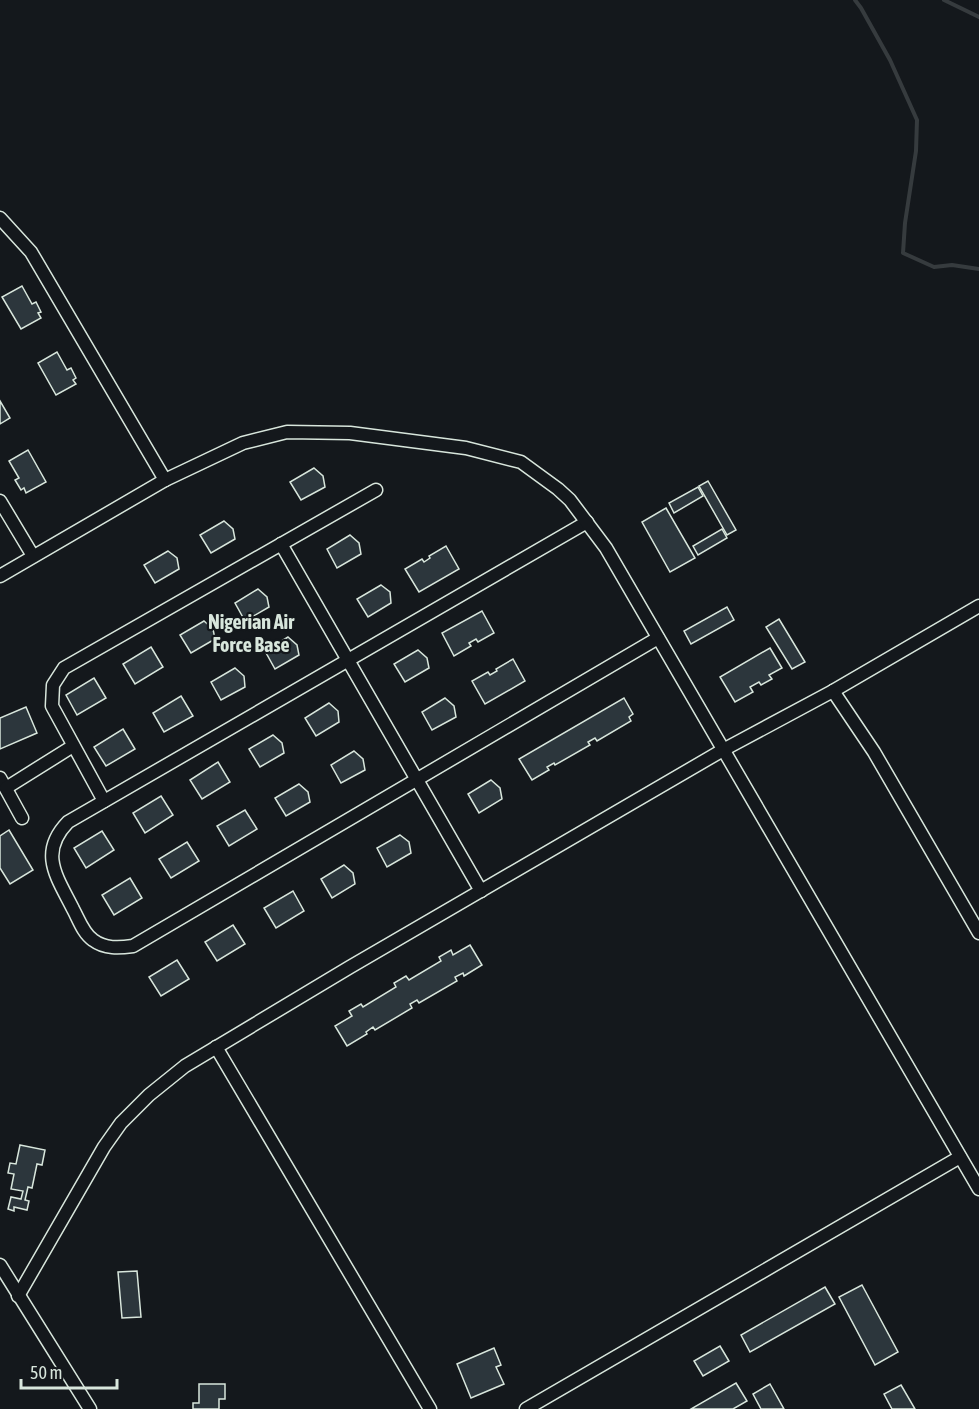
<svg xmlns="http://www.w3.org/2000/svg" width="979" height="1409" font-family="'Asap Condensed',sans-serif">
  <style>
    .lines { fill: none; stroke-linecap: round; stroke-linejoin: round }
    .stream { stroke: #363b3e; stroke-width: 4 }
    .building { fill: #2c363c; stroke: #d8e6dc; stroke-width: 1.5 }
    .street-casing { stroke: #d8e6dc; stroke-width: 15 }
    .street { stroke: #14181c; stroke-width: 12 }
    .labels { text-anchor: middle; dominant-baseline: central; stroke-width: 4.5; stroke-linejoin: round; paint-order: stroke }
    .neighbourhood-label { font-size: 20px; font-weight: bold; fill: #d8e6dc; stroke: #14181c }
  </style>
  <rect width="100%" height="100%" fill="#14181c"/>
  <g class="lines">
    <g class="stream">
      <path d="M 855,0 L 861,8 L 890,60 L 917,120 L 916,151 L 905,223 L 903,253 L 934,267 L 952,265 L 979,269"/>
      <path d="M 944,0 L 979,17"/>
    </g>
  </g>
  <g class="building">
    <path d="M 22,286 L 32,304 L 36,302 L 41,312 L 38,313 L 41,318 L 21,329 L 2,297 Z"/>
    <path d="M 57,352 L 67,370 L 71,368 L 76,378 L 73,380 L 76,384 L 56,395 L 38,363 Z"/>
    <path d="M 0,401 L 10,418 L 0,424 Z"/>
    <path d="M 28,450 L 46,482 L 26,493 L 24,488 L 21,490 L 15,480 L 19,478 L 9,461 Z"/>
    <path d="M 314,468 L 323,476 L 325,487 L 301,500 L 290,482 Z"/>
    <path d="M 708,481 L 736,530 L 727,535 L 699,486 Z"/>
    <path d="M 698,487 L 703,496 L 674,513 L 669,503 Z"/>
    <path d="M 666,508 L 695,558 L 670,572 L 642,522 Z"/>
    <path d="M 224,521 L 233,529 L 235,539 L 211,553 L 200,535 Z"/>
    <path d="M 722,529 L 727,538 L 698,555 L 693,546 Z"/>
    <path d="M 350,535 L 359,543 L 361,554 L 337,568 L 327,549 Z"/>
    <path d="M 446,546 L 459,569 L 419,592 L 405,569 L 422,559 L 424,562 L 430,558 L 429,556 Z"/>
    <path d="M 168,551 L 177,558 L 179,569 L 155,583 L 144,565 Z"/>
    <path d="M 381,585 L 390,592 L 391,603 L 368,617 L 357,599 Z"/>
    <path d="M 258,589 L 267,597 L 269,607 L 245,621 L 235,603 Z"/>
    <path d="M 727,607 L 734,620 L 691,644 L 684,631 Z"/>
    <path d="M 482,611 L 494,633 L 478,642 L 476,639 L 469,643 L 471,646 L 454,656 L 442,633 Z"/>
    <path d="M 779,619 L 805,662 L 792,669 L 766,627 Z"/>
    <path d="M 204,621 L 213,629 L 215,639 L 191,653 L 180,635 Z"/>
    <path d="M 288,637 L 297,645 L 299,655 L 275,669 L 265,651 Z"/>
    <path d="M 151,647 L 163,667 L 135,684 L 123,664 Z"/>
    <path d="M 770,648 L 782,668 L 769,675 L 772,679 L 761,685 L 759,682 L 750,687 L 753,692 L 735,702 L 720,677 Z"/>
    <path d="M 418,650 L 427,658 L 429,668 L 405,682 L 394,664 Z"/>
    <path d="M 513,659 L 525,681 L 485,704 L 472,681 L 488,672 L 490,675 L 497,671 L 496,669 Z"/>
    <path d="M 235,668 L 244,676 L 245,687 L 221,700 L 211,682 Z"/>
    <path d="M 94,678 L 106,698 L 77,715 L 66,695 Z"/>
    <path d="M 181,696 L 193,716 L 164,732 L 153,713 Z"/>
    <path d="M 445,698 L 454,706 L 456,717 L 432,730 L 422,712 Z"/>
    <path d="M 624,698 L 633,714 L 629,717 L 631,721 L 597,741 L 595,738 L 588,742 L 590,745 L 555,765 L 554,763 L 547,767 L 549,770 L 532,780 L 519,759 Z"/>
    <path d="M 329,703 L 338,711 L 339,722 L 316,736 L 305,718 Z"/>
    <path d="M 26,707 L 37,733 L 0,749 L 0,718 Z"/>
    <path d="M 123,729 L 135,749 L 106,766 L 94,747 Z"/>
    <path d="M 273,735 L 282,743 L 284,753 L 260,767 L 249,749 Z"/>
    <path d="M 354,751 L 363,759 L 365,770 L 341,783 L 331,765 Z"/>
    <path d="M 218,762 L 230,782 L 202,799 L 190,780 Z"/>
    <path d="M 491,780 L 500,788 L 502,799 L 479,813 L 468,794 Z"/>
    <path d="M 299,784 L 308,792 L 310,802 L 286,816 L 275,798 Z"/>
    <path d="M 161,796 L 173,815 L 145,833 L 133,813 Z"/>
    <path d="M 245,810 L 257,829 L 229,846 L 217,826 Z"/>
    <path d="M 9,830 L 33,870 L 10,884 L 0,868 L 0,836 Z"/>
    <path d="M 102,831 L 114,850 L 86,868 L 74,848 Z"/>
    <path d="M 400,835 L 409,842 L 411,853 L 387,867 L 377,848 Z"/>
    <path d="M 187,842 L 199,861 L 171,878 L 159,859 Z"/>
    <path d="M 344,865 L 353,873 L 355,884 L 332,898 L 321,879 Z"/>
    <path d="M 130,878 L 142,898 L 114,915 L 102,895 Z"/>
    <path d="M 293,891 L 304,911 L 276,928 L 264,908 Z"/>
    <path d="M 233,925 L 245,944 L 217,961 L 205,942 Z"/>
    <path d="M 470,945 L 482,965 L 464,976 L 463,973 L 455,977 L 457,981 L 419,1003 L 417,1000 L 410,1004 L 412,1008 L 375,1030 L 373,1027 L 366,1032 L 367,1034 L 347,1046 L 335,1026 L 352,1016 L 349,1011 L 361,1004 L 363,1007 L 396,987 L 394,983 L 406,976 L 409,980 L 441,961 L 439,957 L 451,950 L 453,955 Z"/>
    <path d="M 177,960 L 189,979 L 161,996 L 149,977 Z"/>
    <path d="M 20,1145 L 45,1150 L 42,1165 L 37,1164 L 32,1188 L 28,1187 L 25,1200 L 29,1201 L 27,1210 L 14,1207 L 14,1211 L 8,1209 L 11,1197 L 21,1199 L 23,1191 L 11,1189 L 14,1174 L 8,1173 L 10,1163 L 16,1164 Z"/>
    <path d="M 137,1271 L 141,1317 L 122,1318 L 118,1272 Z"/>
    <path d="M 862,1285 L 898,1352 L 875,1365 L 839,1297 Z"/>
    <path d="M 825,1287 L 835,1304 L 750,1352 L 741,1335 Z"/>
    <path d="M 720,1346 L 729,1361 L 703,1376 L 694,1361 Z"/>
    <path d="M 494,1348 L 501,1365 L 496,1367 L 504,1384 L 471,1398 L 457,1364 Z"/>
    <path d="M 736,1383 L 747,1401 L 733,1409 L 691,1409 Z"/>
    <path d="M 199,1384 L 225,1384 L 225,1399 L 219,1399 L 219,1409 L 193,1409 L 193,1403 L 199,1403 Z"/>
    <path d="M 770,1384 L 784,1409 L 761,1409 L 753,1394 Z"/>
    <path d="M 901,1385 L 915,1409 L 892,1409 L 884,1394 Z"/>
  </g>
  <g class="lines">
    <defs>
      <g id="street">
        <path d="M 0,218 L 31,252 L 165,480"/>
        <path d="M 0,501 L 33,556"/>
        <path d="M 587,522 L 68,822 C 38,853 57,877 73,909 C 79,920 83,933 93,940 C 105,949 119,948 133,946 L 658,638"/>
        <path d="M 281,544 L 481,891"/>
        <path d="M 0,576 L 165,480 L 243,443 L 287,432 L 350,433 L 466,448 L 521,462 L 558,489 L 570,500 L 606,548 L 979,1189"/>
        <path d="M 833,691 L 874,752 L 979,933"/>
        <path d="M 0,778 L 22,818"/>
        <path d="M 6,788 L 73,746"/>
        <path d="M 104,801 L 52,706 L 53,685 L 64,668 L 376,490"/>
        <path d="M 216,1047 L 430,1409"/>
        <path d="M 0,1265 L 90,1409"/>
        <path d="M 18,1296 L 104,1147 L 121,1123 L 149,1095 L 185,1066 L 350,967 L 723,750 L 833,691 L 979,606"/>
        <path d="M 526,1409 L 960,1157"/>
      </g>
    </defs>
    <use href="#street" class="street-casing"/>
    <use href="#street" class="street"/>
  </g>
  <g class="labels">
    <g class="neighbourhood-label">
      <text x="251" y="621">Nigerian Air<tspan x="251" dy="23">Force Base</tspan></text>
    </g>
  </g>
  <path d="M21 1379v9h96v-9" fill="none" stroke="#d8e6dc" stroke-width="3"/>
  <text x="30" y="1379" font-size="18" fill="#d8e6dc" stroke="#14181c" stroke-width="4.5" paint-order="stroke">50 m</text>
</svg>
